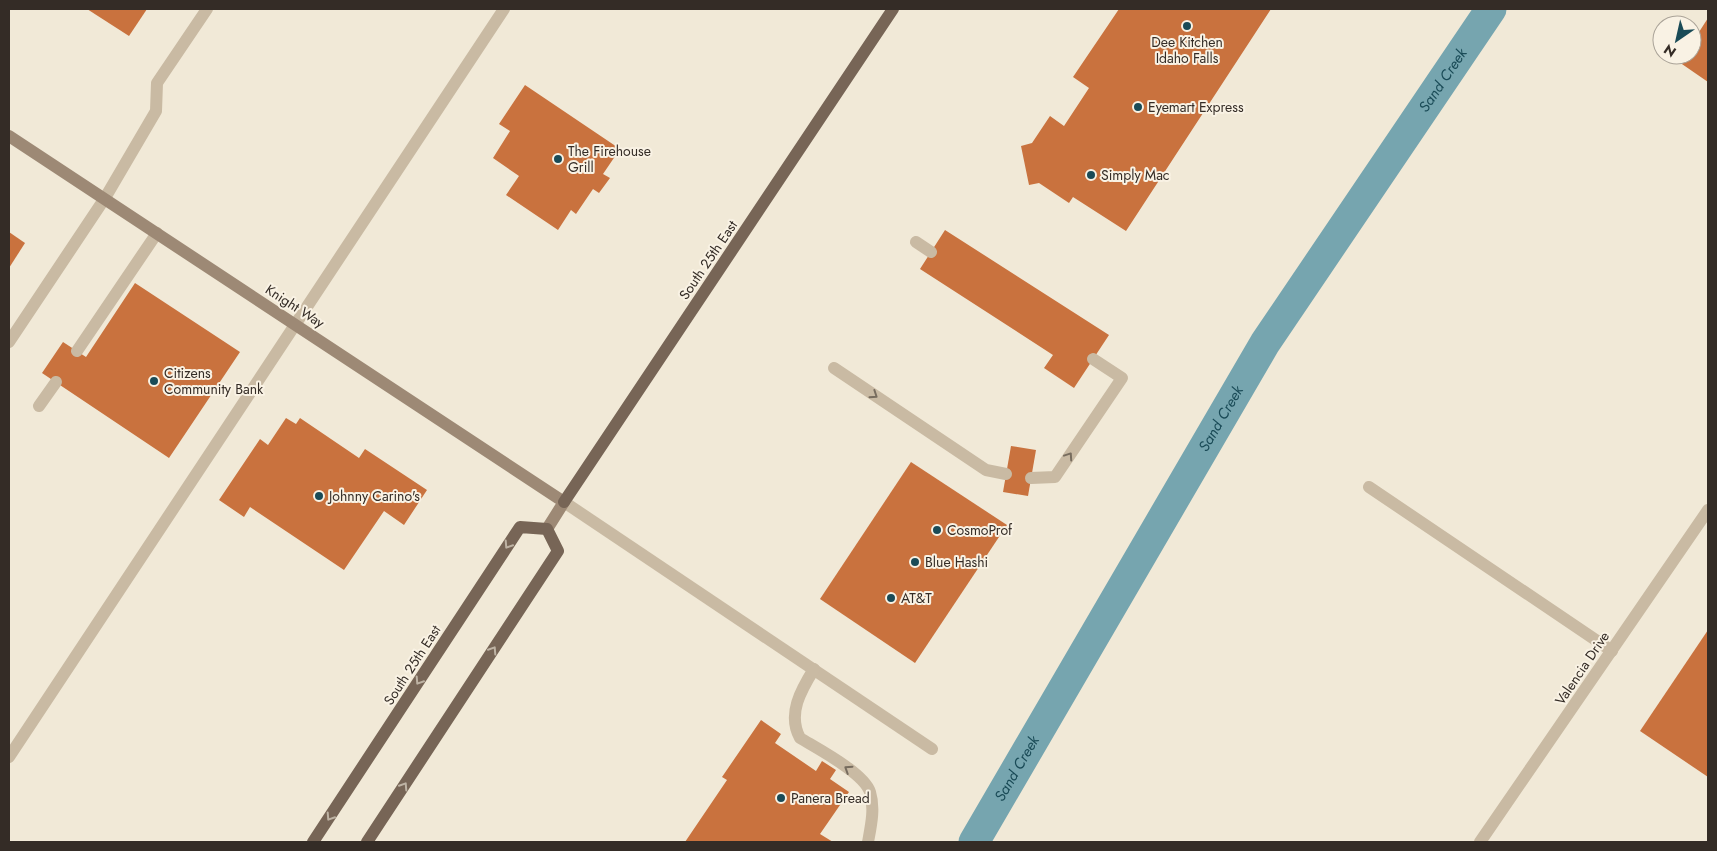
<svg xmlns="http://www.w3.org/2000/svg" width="1717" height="851" font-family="Jost,sans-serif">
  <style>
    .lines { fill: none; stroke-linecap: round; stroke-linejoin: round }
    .canal { stroke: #76a5af; stroke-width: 31 }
    .building { fill: #c9723e }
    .lane { stroke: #c9baa3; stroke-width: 12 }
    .street { stroke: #c9baa3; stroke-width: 12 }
    .secondary { stroke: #9d8975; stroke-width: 12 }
    .primary { stroke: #776556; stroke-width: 12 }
    .oneway { stroke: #776c5e }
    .oneway2 { stroke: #beb3a4 }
    .poi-dot { fill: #1a4b57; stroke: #f9f2e4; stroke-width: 2 }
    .labels { text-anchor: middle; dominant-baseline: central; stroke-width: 4; stroke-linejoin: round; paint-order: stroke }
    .poi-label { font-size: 14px; fill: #342c26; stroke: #f9f2e4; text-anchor: start }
    .street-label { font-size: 14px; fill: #342c26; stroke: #f9f2e4 }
    .water-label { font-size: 15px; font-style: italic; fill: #1a4b57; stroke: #f9f2e4 }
  </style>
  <rect width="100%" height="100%" fill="#f1e9d7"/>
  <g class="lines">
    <path class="canal" id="s1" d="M 974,842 L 1265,343 L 1491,9"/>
  </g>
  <g class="building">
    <path d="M 87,9 L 147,9 L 129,36 Z"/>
    <path d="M 1119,9 L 1271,9 L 1126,231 L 1073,197 L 1069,203 L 1039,183 L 1029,185 L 1021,146 L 1032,143 L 1050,116 L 1064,126 L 1089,88 L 1073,77 Z"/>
    <path d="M 1708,18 L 1708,82 L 1679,62 L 1684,55 L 1692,55 L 1692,43 Z"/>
    <path d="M 525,85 L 620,149 L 603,174 L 610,178 L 599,193 L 593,189 L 576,214 L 571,210 L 558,230 L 506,195 L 519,176 L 493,158 L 510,131 L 499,124 Z"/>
    <path d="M 945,230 L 1109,335 L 1074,388 L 1044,368 L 1053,355 L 920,269 Z"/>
    <path d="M 9,232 L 25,243 L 9,268 Z"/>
    <path d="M 135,283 L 240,352 L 169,458 L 42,373 L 63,342 L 86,357 Z"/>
    <path d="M 286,418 L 296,424 L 300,418 L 359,458 L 365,449 L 427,490 L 404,525 L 384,511 L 344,570 L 250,507 L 244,517 L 219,500 L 260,439 L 268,445 Z"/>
    <path d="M 1011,446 L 1036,450 L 1028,496 L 1003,492 Z"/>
    <path d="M 911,462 L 1007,525 L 915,663 L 820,599 Z"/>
    <path d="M 1708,630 L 1708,777 L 1640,731 Z"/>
    <path d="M 761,720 L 781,734 L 775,743 L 816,771 L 822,761 L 836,770 L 830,779 L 849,792 L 820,834 L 833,842 L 685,842 L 727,780 L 722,777 Z"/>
  </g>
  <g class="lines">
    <g class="lane">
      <path d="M 916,242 L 931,252"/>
      <path d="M 9,342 L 105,198 L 156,111 L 157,83 L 207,9"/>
      <path d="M 77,351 L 157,233"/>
      <path d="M 834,368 L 986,470 L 1006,474"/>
      <path d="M 39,406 L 56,382"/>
      <path d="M 1031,478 L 1055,477 L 1122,378 L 1093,359"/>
      <path d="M 1369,487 L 1612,651"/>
      <path d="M 564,502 L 932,749"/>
      <path d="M 814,669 C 801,690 787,714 800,738 C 818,749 864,773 870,792 C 875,808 871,826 868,842"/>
      <path d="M 9,757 L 504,9"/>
    </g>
    <path class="street" d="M 1480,842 L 1708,510"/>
    <path class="secondary" d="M 9,136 L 564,502 L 547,529"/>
    <g class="primary">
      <path d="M 564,502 L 893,9"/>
      <path d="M 313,842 L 520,527 L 547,529 L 558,551 L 367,842"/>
    </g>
  </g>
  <defs><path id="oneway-chevron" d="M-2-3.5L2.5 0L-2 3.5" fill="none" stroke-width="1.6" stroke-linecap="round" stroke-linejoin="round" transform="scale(1.25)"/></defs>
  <g class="oneway">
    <use href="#oneway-chevron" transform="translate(874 395) rotate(34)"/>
    <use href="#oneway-chevron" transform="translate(1069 456) rotate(-56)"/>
    <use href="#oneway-chevron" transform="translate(848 769) rotate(-147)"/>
  </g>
  <g class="oneway2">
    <use href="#oneway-chevron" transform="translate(508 545) rotate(123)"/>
    <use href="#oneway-chevron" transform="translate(493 650) rotate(-57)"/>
    <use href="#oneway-chevron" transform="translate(419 681) rotate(123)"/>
    <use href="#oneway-chevron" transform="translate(404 786) rotate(-57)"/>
    <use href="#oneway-chevron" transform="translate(330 817) rotate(123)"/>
  </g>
  <g class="poi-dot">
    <circle cx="1187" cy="26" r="5"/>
    <circle cx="1138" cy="107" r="5"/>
    <circle cx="558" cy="159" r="5"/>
    <circle cx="1091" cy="175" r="5"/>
    <circle cx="154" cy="381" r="5"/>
    <circle cx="319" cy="496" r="5"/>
    <circle cx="937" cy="530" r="5"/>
    <circle cx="915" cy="562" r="5"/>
    <circle cx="891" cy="598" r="5"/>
    <circle cx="781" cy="798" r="5"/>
  </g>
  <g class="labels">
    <g class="poi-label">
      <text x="1187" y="42" text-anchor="middle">Dee Kitchen<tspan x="1187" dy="16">Idaho Falls</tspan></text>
      <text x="1148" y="107">Eyemart Express</text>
      <text x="568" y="151">The Firehouse<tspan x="568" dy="16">Grill</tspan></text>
      <text x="1101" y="175">Simply Mac</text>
      <text x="164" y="373">Citizens<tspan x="164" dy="16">Community Bank</tspan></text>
      <text x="329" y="496">Johnny Carino's</text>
      <text x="947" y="530">CosmoProf</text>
      <text x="925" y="562">Blue Hashi</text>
      <text x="901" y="598">AT&amp;T</text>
      <text x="791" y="798">Panera Bread</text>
    </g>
    <g class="street-label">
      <text transform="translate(708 260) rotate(-56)">South 25th East</text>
      <text transform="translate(295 306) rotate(33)">Knight Way</text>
      <text transform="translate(412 665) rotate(-57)">South 25th East</text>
      <text transform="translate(1582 668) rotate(-56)">Valencia Drive</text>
    </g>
    <g class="water-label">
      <text stroke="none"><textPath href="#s1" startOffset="895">Sand Creek</textPath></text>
      <text stroke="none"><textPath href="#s1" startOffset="490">Sand Creek</textPath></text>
      <text stroke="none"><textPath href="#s1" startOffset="85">Sand Creek</textPath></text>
    </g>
  </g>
  <rect width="1717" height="851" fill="none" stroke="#342c26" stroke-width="20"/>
  <g transform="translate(1677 40) rotate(214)"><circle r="24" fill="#f9f2e4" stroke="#aaa398"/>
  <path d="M0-4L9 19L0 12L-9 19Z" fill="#1a4b57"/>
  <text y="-8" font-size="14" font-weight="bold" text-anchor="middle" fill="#342c26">N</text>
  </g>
</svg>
